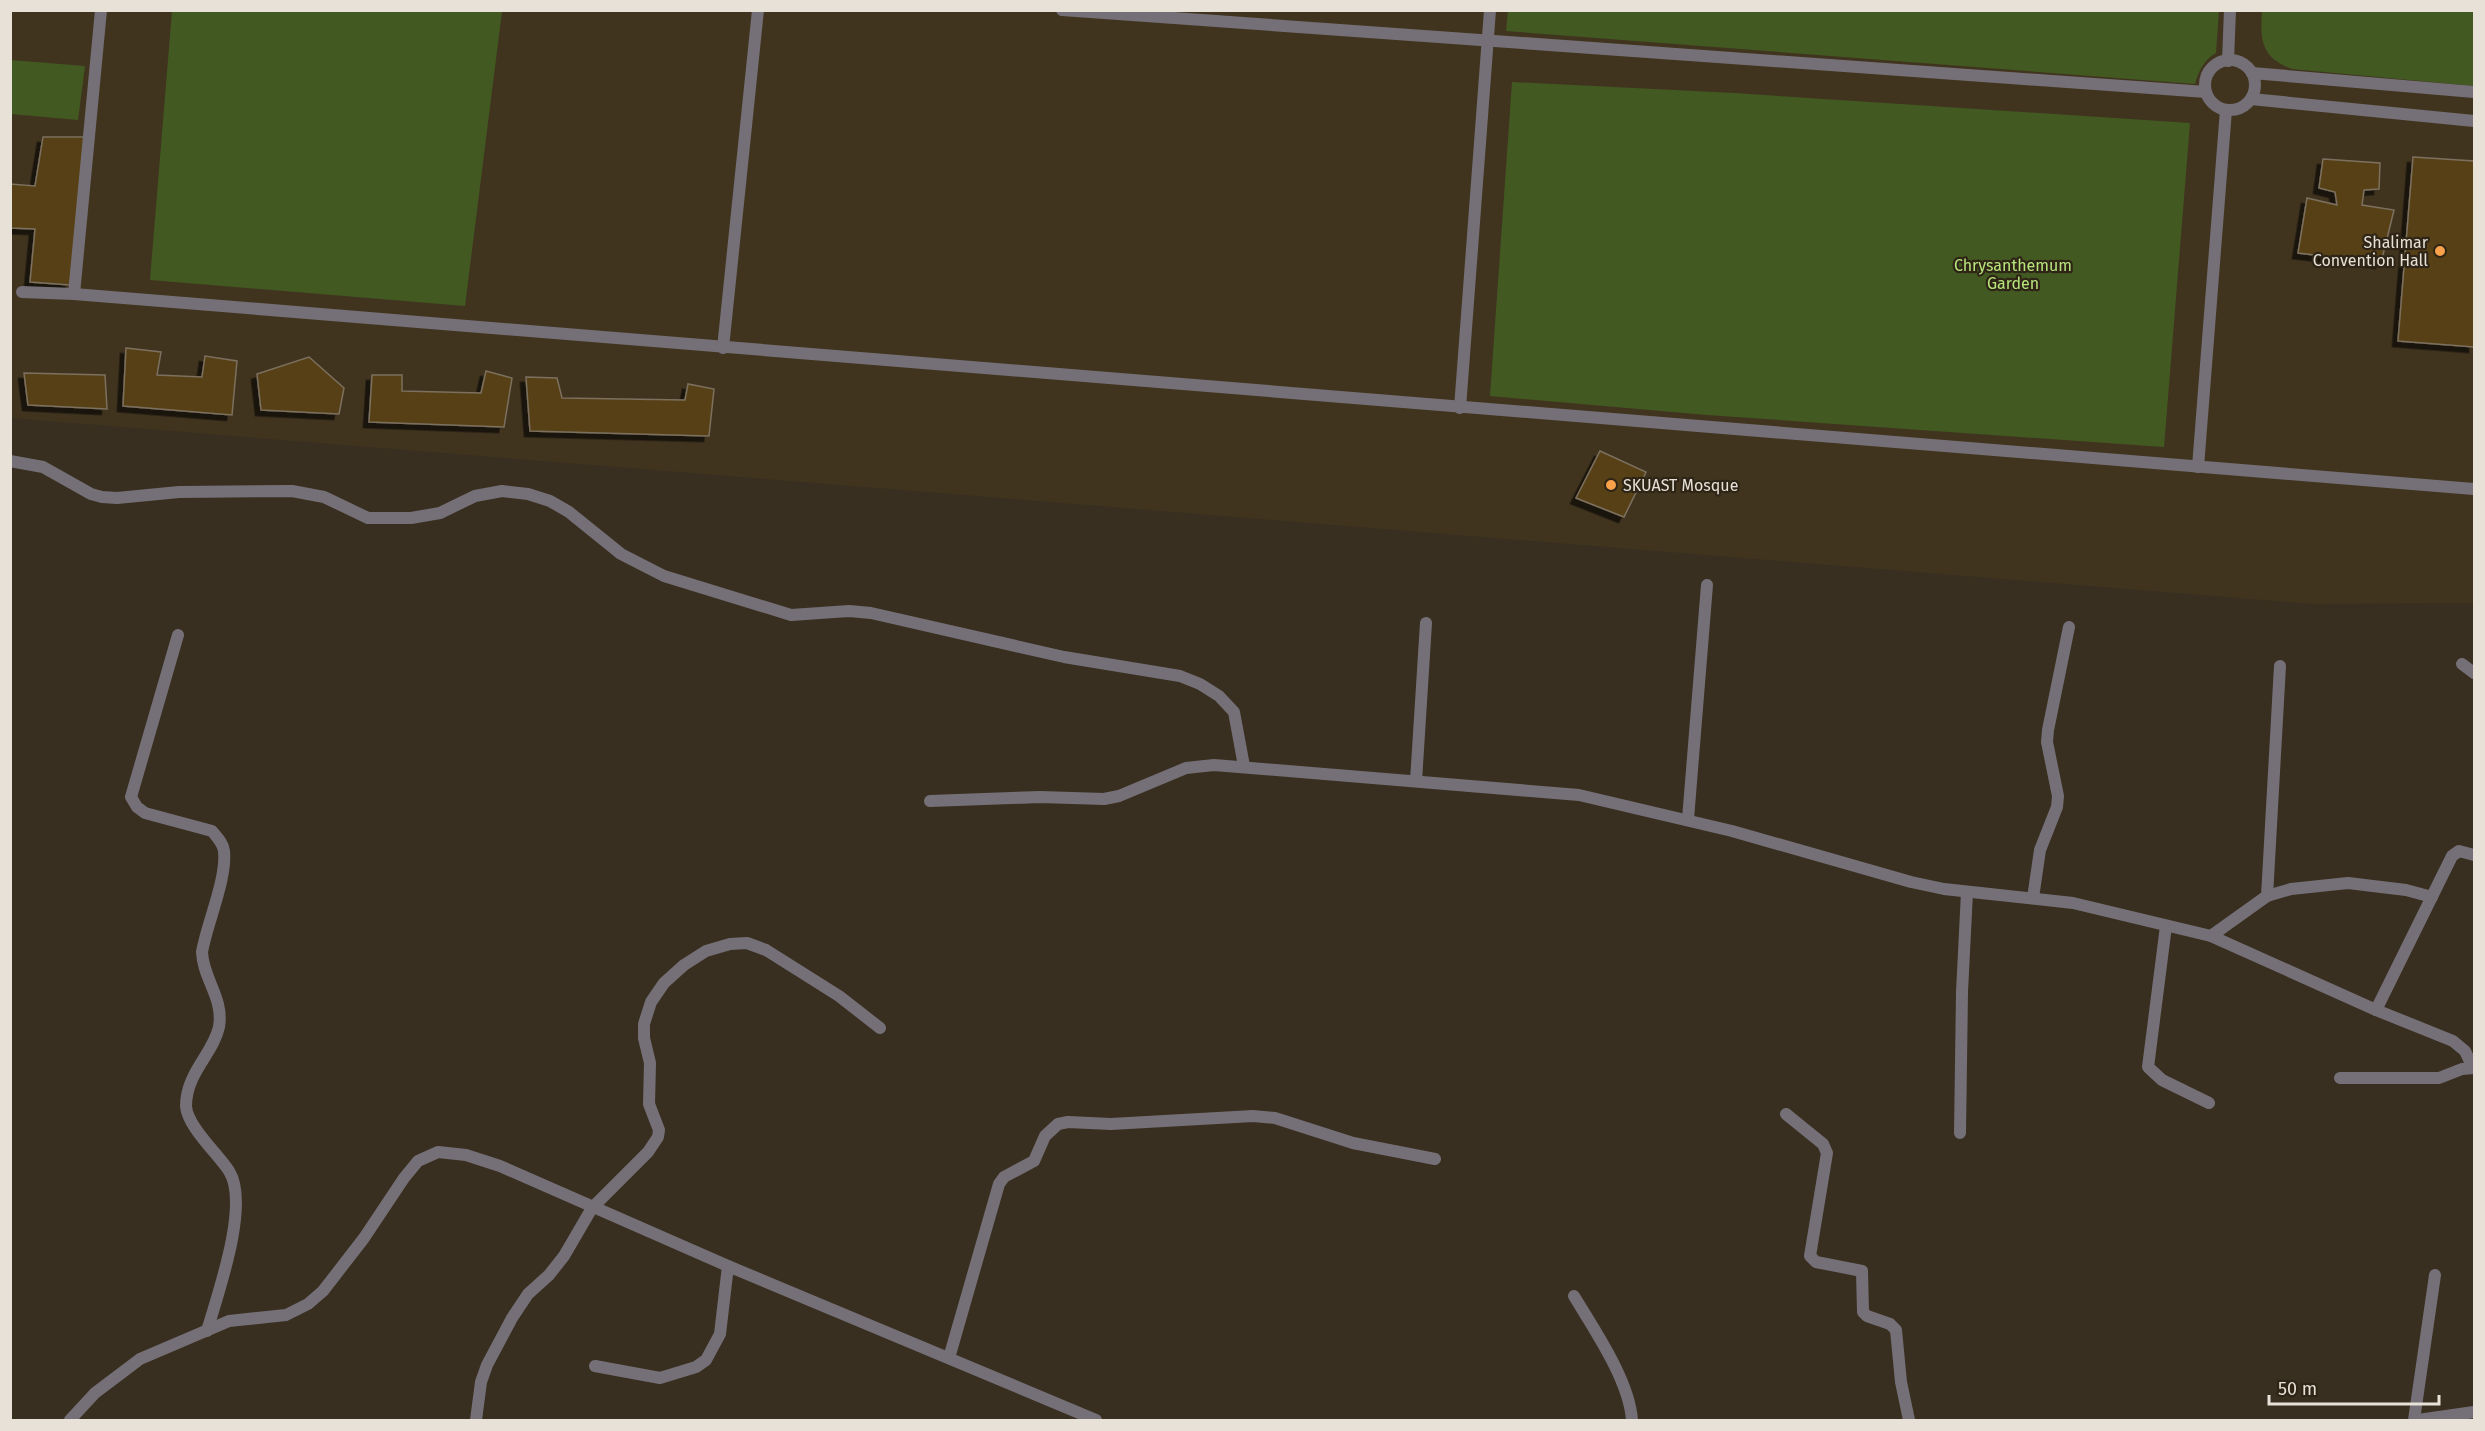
<svg xmlns="http://www.w3.org/2000/svg" width="2485" height="1431" font-family="'Fira Sans',sans-serif">
  <style>
    .built { fill: #41341f }
    .green { fill: #425922 }
    .building { fill: #584015; stroke: #7b705f; stroke-width: 1.5; filter: url(#shadow) }
    .lines { fill: none; stroke-linecap: round; stroke-linejoin: round }
    .service { stroke: #757077; stroke-width: 12 }
    .minor { stroke: #757077; stroke-width: 12 }
    .poi-dot { fill: #f8a14a; stroke: #2e2516; stroke-width: 2 }
    .labels { text-anchor: middle; dominant-baseline: central; stroke-width: 4.5; stroke-linejoin: round; paint-order: stroke }
    .poi-label { font-size: 16px; fill: #e7e1d8; stroke: #2e2516; text-anchor: end }
    .park-label { font-size: 16px; fill: #b7e57c; stroke: #2e2516 }
  </style>
  <defs>
    <filter id="shadow"><feDropShadow dx="-5.5" dy="5.5" stdDeviation="0" flood-color="#0009"/></filter>
  </defs>
  <rect width="100%" height="100%" fill="#382f20"/>
  <path class="built" d="M 10,11 L 2474,11 L 2474,603 L 2313,604 L 11,418 Z"/>
  <g class="green">
    <path d="M 172,11 L 502,11 L 465,306 L 150,280 Z"/>
    <path d="M 1508,11 L 1508,10 L 2219,11 L 2216,53 C 2204,60 2199,70 2195,84 L 1506,31 Z"/>
    <path d="M 2262,11 L 2474,11 L 2474,86 L 2292,69 C 2261,58 2260,40 2262,11 Z"/>
    <path d="M 10,60 L 85,66 L 78,120 L 11,114 Z"/>
    <path d="M 1512,82 L 1734,93 L 2190,123 L 2164,447 L 1707,415 L 1490,396 Z"/>
  </g>
  <g class="building">
    <path d="M 43,137 L 85,137 L 70,285 L 30,282 L 35,229 L 10,228 L 10,184 L 35,186 Z"/>
    <path d="M 2413,157 L 2474,161 L 2474,347 L 2398,341 Z"/>
    <path d="M 2323,159 L 2380,163 L 2379,189 L 2364,190 L 2362,205 L 2394,210 L 2381,263 L 2298,253 L 2307,198 L 2337,205 L 2335,192 L 2319,188 Z"/>
    <path d="M 126,348 L 161,352 L 157,375 L 202,377 L 205,356 L 237,361 L 232,415 L 123,406 Z"/>
    <path d="M 309,357 L 344,388 L 339,414 L 261,410 L 257,374 Z"/>
    <path d="M 486,371 L 512,378 L 504,427 L 369,422 L 372,375 L 402,375 L 402,391 L 481,393 Z"/>
    <path d="M 24,373 L 105,375 L 107,409 L 28,405 Z"/>
    <path d="M 526,377 L 557,378 L 562,398 L 685,400 L 688,384 L 714,389 L 709,436 L 530,431 Z"/>
    <path d="M 1600,451 L 1646,472 L 1624,517 L 1576,498 Z"/>
  </g>
  <g class="lines">
    <g class="service">
      <path d="M 1062,10 L 2206,92"/>
      <circle cx="2230" cy="85" r="25"/>
      <path d="M 2228,61 L 2230,10"/>
      <path d="M 2252,73 L 2474,92"/>
      <path d="M 2251,99 L 2474,121"/>
      <path d="M 22,292 L 74,294 L 2474,489"/>
      <path d="M 74,294 L 101,10"/>
      <path d="M 723,348 L 758,10"/>
      <path d="M 1460,408 L 1490,10"/>
      <path d="M 2198,467 L 2226,110"/>
    </g>
    <g class="minor">
      <path d="M 10,461 L 43,467 L 91,494 L 102,497 L 117,498 L 179,492 L 292,491 L 324,497 L 368,518 L 411,518 L 440,513 L 475,496 L 502,491 L 528,494 L 550,501 L 569,512 L 621,554 L 664,576 L 791,615 L 849,611 L 871,613 L 1064,657 L 1180,676 L 1200,684 L 1219,696 L 1234,712 L 1244,766"/>
      <path d="M 178,635 L 131,797 L 137,807 L 145,813 L 212,831 C 217,837 223,843 224,851 C 227,879 207,923 202,952 C 203,979 224,998 219,1027 C 213,1054 186,1073 186,1106 C 187,1126 218,1154 229,1171 C 250,1204 218,1293 207,1331"/>
      <path d="M 2462,664 L 2474,673"/>
      <path d="M 1416,781 L 1426,623"/>
      <path d="M 930,801 L 1040,797 L 1104,799 L 1119,796 L 1186,768 L 1214,765 L 1579,795 L 1732,831 L 1911,882 L 1944,889 L 2073,903 L 2211,936 L 2376,1010 L 2453,1041 L 2465,1051 L 2473,1068"/>
      <path d="M 1688,819 L 1707,585"/>
      <path d="M 2267,896 L 2280,666"/>
      <path d="M 2033,898 L 2040,850 L 2057,807 L 2058,796 L 2047,742 L 2048,730 L 2069,627"/>
      <path d="M 2166,926 L 2148,1067 L 2162,1080 L 2209,1103"/>
      <path d="M 2211,936 L 2267,896 L 2291,889 L 2348,883 L 2406,890 L 2432,897"/>
      <path d="M 2376,1010 L 2452,856 L 2459,851 L 2474,855"/>
      <path d="M 2340,1078 L 2439,1078 L 2462,1069 L 2474,1068"/>
      <path d="M 1786,1114 L 1823,1144 L 1827,1153 L 1810,1256 L 1816,1262 L 1862,1271 L 1863,1312 L 1867,1316 L 1890,1324 L 1896,1330 L 1901,1382 L 1909,1420"/>
      <path d="M 1960,1133 L 1962,992 L 1967,892"/>
      <path d="M 1574,1296 C 1595,1331 1629,1380 1632,1420"/>
      <path d="M 949,1358 L 999,1184 L 1004,1177 L 1034,1161 L 1045,1136 L 1058,1124 L 1068,1122 L 1111,1124 L 1253,1116 L 1275,1118 L 1353,1143 L 1435,1159"/>
      <path d="M 595,1366 L 660,1378 L 696,1367 L 706,1360 L 720,1334 L 728,1266"/>
      <path d="M 70,1420 L 95,1393 L 140,1359 L 229,1321 L 286,1315 L 308,1304 L 323,1291 L 364,1238 L 404,1178 L 418,1161 L 438,1152 L 466,1155 L 500,1166 L 728,1266 L 1096,1420"/>
      <path d="M 476,1420 L 481,1382 L 487,1365 L 512,1318 L 528,1294 L 549,1275 L 564,1256 L 592,1208 L 648,1152 L 658,1137 L 659,1130 L 649,1104 L 650,1063 L 644,1038 L 644,1024 L 651,1002 L 664,983 L 684,965 L 706,951 L 730,944 L 747,943 L 766,950 L 839,996 L 880,1028"/>
      <path d="M 2414,1420 L 2435,1275"/>
      <path d="M 2418,1420 L 2474,1412"/>
    </g>
  </g>
  <g class="poi-dot">
    <circle cx="2440" cy="251" r="6"/>
    <circle cx="1611" cy="485" r="6"/>
  </g>
  <g class="labels">
    <g class="poi-label">
      <text x="2428" y="242">Shalimar<tspan x="2428" dy="18">Convention Hall</tspan></text>
      <text x="1623" y="485" text-anchor="start">SKUAST Mosque</text>
    </g>
    <g class="park-label">
      <text x="2013" y="265">Chrysanthemum<tspan x="2013" dy="18">Garden</tspan></text>
    </g>
  </g>
  <rect width="2485" height="1431" fill="none" stroke="#e7e1d8" stroke-width="24"/>
  <path d="M2269 1395v9h170v-9" fill="none" stroke="#e7e1d8" stroke-width="3"/>
  <text x="2278" y="1395" font-size="18" fill="#e7e1d8" stroke="#2e2516" stroke-width="4.5" paint-order="stroke">50 m</text>
</svg>
